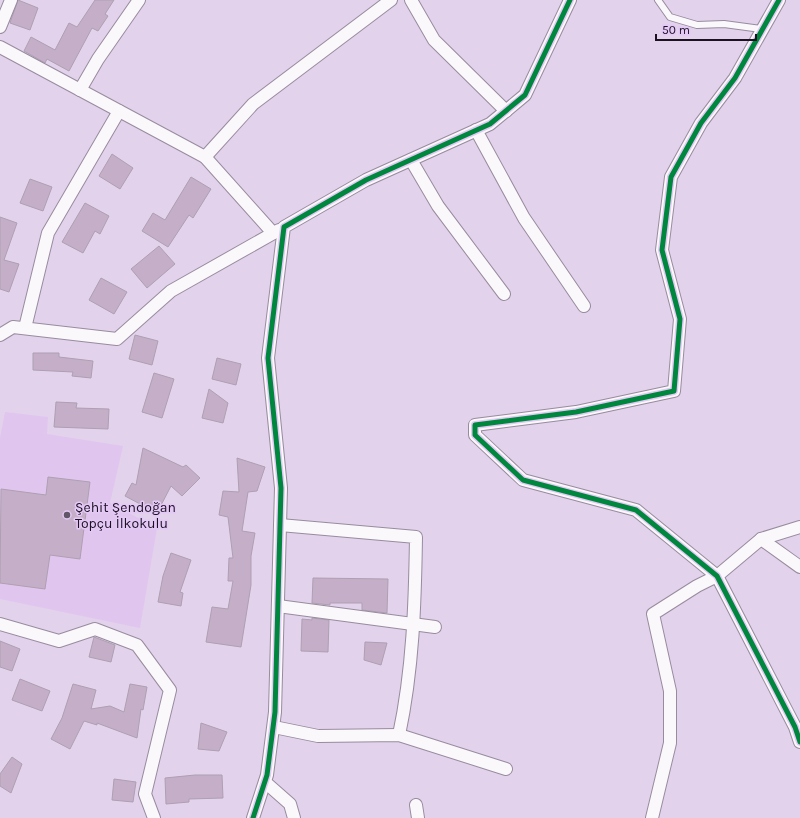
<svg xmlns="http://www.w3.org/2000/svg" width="800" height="818" font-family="Karla,sans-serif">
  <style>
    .built { fill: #e0c6ef }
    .building { fill: #c5afc8; stroke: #ae9fb2 }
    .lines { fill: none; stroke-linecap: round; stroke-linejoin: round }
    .service-casing { stroke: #978c9e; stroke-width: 8 }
    .minor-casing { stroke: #978c9e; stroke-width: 14 }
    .service { stroke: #fbf8fc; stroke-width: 6 }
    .minor { stroke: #fbf8fc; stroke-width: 12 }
    .cycleway-casing { stroke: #e4c8f6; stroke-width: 8 }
    .cycleway { stroke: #00873e; stroke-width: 5 }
    .poi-dot { fill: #615568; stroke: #e4c8f6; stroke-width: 1.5 }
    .labels { text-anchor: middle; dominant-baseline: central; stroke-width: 3; stroke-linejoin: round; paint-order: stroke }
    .poi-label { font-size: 14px; fill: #1b1121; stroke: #e4c8f6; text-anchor: start }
  </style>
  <rect width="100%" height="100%" fill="#e2d2ec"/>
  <path class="built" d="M 5,412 L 48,417 L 47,434 L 123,446 L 110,503 L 157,528 L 140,628 L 0,599 L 0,438 Z"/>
  <g class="building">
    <path d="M 18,0 L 38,8 L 30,30 L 10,23 Z"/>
    <path d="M 95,0 L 114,0 L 105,14 L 108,16 L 98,31 L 92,28 L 69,71 L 47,59 L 45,63 L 24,51 L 31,37 L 55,50 L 69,23 L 77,27 Z"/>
    <path d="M 112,154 L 133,168 L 120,189 L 99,176 Z"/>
    <path d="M 191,177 L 211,189 L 193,218 L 189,215 L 168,247 L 142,231 L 153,213 L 165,220 Z"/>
    <path d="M 30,179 L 52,187 L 43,211 L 20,203 Z"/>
    <path d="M 85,203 L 109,216 L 100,234 L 95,231 L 83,253 L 62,242 Z"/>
    <path d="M 0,217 L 17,223 L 4,260 L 19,264 L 9,292 L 0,289 Z"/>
    <path d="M 159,246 L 175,264 L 147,288 L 131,269 Z"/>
    <path d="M 101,278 L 127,292 L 114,314 L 89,300 Z"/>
    <path d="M 135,335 L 158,341 L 152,365 L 129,359 Z"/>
    <path d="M 33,353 L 59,353 L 59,357 L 93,361 L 91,378 L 72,376 L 73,372 L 33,370 Z"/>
    <path d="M 217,358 L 241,364 L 236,385 L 212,379 Z"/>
    <path d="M 154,373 L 174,379 L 162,418 L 142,412 Z"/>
    <path d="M 209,389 L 228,403 L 223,423 L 202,418 Z"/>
    <path d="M 56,402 L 77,403 L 76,408 L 109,409 L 108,429 L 54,427 Z"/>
    <path d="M 143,448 L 183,467 L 186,465 L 200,478 L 182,496 L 171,486 L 157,513 L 125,496 L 132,483 L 136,485 Z"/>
    <path d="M 237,458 L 265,467 L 257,491 L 248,492 L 242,531 L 255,533 L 251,556 L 251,585 L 241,647 L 206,642 L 212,607 L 228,609 L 233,581 L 228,581 L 229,558 L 233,558 L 228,517 L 219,515 L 223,491 L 239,492 Z"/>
    <path d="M 48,477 L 90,482 L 80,559 L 50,555 L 45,589 L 0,583 L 1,489 L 46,495 Z"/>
    <path d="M 171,553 L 191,560 L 180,592 L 183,593 L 181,606 L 158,602 L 163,576 Z"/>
    <path d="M 313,578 L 388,579 L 387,613 L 362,610 L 362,603 L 330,603 L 330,605 L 312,603 Z"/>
    <path d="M 312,618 L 329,620 L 328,652 L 301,651 L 302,619 L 312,620 Z"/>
    <path d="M 94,637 L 115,645 L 111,662 L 89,657 Z"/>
    <path d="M 0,641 L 20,649 L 12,671 L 0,667 Z"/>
    <path d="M 365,642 L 387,643 L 381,665 L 364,660 Z"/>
    <path d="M 20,679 L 50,691 L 42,711 L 12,700 Z"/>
    <path d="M 73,684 L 96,690 L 91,709 L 110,706 L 124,712 L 130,684 L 147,687 L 143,710 L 141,709 L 137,738 L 97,723 L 97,725 L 84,721 L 70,749 L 51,739 L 62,718 Z"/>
    <path d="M 201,723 L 227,732 L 219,751 L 198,749 Z"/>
    <path d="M 12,757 L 22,764 L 11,793 L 0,786 L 0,774 Z"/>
    <path d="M 195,775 L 222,775 L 223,798 L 189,799 L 189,802 L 166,804 L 165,778 Z"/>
    <path d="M 114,779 L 136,782 L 133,802 L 112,800 Z"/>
  </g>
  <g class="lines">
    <defs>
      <path id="service" d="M 658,0 L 670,17 L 697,25 L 724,24 L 761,29"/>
      <g id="minor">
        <path d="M 411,0 L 434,40 L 506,111"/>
        <path d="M 779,0 L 735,78 L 701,123 L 671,177 L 662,250 L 680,319 L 674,391 L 576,412 L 475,425 L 475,435 L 523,480 L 636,510 L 717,576 L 795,727 L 800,742"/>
        <path d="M 0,27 L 11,0"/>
        <path d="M 0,47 L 205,157 L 273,233"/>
        <path d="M 80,90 L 98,59 L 139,0"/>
        <path d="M 476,130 L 524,218 L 584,306"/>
        <path d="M 205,157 L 253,104 L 391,0"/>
        <path d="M 411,160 L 438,206 L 504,294"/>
        <path d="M 25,328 L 48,233 L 119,111"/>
        <path d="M 0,335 L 13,327 L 117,339 L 171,291 L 279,230"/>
        <path d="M 280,525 L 416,537 C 415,604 413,669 399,735"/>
        <path d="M 761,539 L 800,567"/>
        <path d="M 278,606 L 435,627"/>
        <path d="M 0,624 L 59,641 L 95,629 L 137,645 L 170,690 L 145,794 L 154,818"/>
        <path d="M 274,727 L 318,736 L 399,735 L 506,769"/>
        <path d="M 265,782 L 290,804 L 294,818"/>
        <path d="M 416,805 L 418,818"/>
        <path d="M 253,818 L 267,775 L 275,712 L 281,488 L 268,358 L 284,227 L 366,180 L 490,124 L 525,95 L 570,0"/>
        <path d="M 652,818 L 670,743 L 670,691 L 653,614 L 697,586 L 717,576 L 761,539 L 800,527"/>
      </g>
    </defs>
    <use href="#service" class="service-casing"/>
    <use href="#minor" class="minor-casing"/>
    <use href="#service" class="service"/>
    <use href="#minor" class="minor"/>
    <defs>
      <g id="cycleway">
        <path d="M 779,0 L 735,78 L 701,123 L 671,177 L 662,250 L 680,319 L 674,391 L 576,412 L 475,425 L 475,435 L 523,480 L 636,510 L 717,576 L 795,727 L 800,742"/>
        <path d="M 253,818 L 267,775 L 275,712 L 281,488 L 268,358 L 284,227 L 366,180 L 490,124 L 525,95 L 570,0"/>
      </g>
    </defs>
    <use href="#cycleway" class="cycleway-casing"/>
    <use href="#cycleway" class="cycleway"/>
  </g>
  <circle class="poi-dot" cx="67" cy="515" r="4"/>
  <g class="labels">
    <g class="poi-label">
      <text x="75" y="507">Şehit Şendoğan<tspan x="75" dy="16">Topçu İlkokulu</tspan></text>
    </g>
  </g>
  <path d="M656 34v6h100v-6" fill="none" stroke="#1b1121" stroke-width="2"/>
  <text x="662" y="34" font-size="12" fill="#1b1121" stroke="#e4c8f6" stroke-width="3" paint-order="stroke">50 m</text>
</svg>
